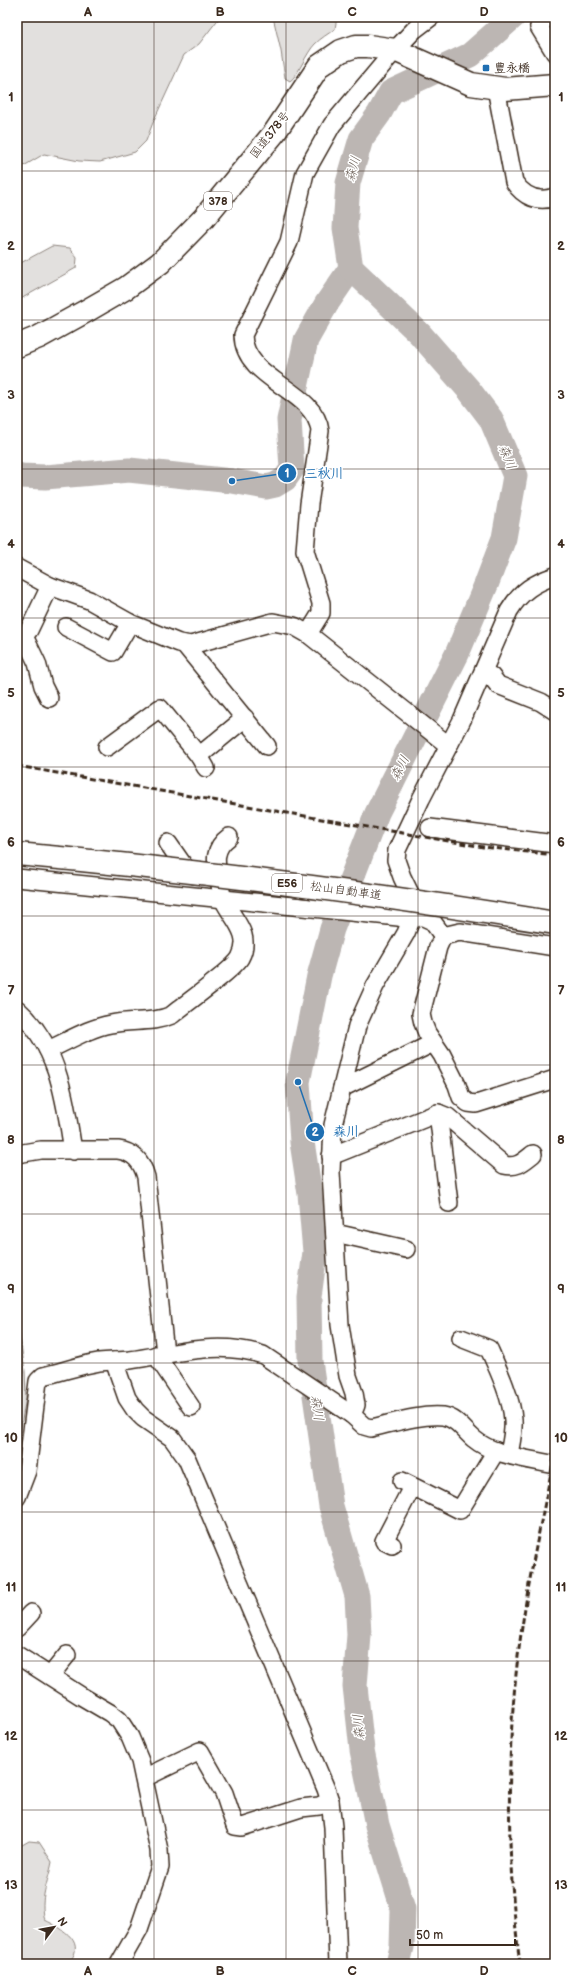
<svg xmlns="http://www.w3.org/2000/svg" width="572" height="1981" font-family="'Balsamiq Sans','Klee One',sans-serif">
  <style>
    .green { fill: #e2e0de; stroke: #8e857e }
    .lines { fill: none; stroke-linecap: round; stroke-linejoin: round }
    .river { stroke: #bcb6b3; stroke-width: 25 }
    .minor-casing { stroke: #3b2a1e; stroke-width: 20 }
    .highway-casing { stroke: #3b2a1e; stroke-width: 25 }
    .minor { stroke: #fff; stroke-width: 17 }
    .highway { stroke: #fff; stroke-width: 22 }
    .rail { stroke: #3b2a1e; stroke-width: 3; stroke-dasharray: 6 3; stroke-linecap: butt }
    .highway-bridge-casing { stroke: #3b2a1e; stroke-width: 25; stroke-linecap: butt }
    .highway-bridge { stroke: #fff; stroke-width: 22 }
    .grid { fill: none; stroke: #3b2a1e; stroke-width: 1; stroke-opacity: 0.55 }
    .poi-dot { fill: #1f6fb2; stroke: #fff; stroke-width: 1.5 }
    .labels { text-anchor: middle; dominant-baseline: central; stroke-width: 3; stroke-linejoin: round; paint-order: stroke }
    .shield { fill: #fff; stroke: #766a62; stroke-width: 1 }
    .shield-label { font-size: 11px; font-weight: bold; fill: #3b2a1e }
    .poi-label { font-size: 12px; font-weight: bold; fill: #3b2a1e; stroke: #fff; text-anchor: start }
    .street-label { font-size: 12px; fill: #3b2a1e; stroke: #fff }
    .water-label { font-size: 13px; font-style: italic; fill: #685b52; stroke: #fff }
    .leader { fill: none; stroke: #1f6fb2; stroke-width: 1.5 }
    .callout-dot { fill: #1f6fb2; stroke: #fff; stroke-width: 1.5 }
    .mark-label { font-size: 12px; text-anchor: middle; font-weight: bold; fill: #fff }
    .callout-label { font-size: 13px; text-anchor: middle; font-weight: bold; fill: #1f6fb2; stroke: #fff; stroke-width: 3; stroke-linejoin: round; paint-order: stroke }
    .neatline { fill: none; stroke: #3b2a1e; stroke-width: 1.5 }
    .grid-label { font-size: 13px; text-anchor: middle; font-weight: bold; fill: #3b2a1e }
  </style>
  <rect width="100%" height="100%" fill="#fff"/>
  <filter id="ink" filterUnits="userSpaceOnUse"><feTurbulence type="fractalNoise" baseFrequency=".025" numOctaves="2"/><feDisplacementMap in="SourceGraphic" scale="8" xChannelSelector="R" yChannelSelector="G"/><feConvolveMatrix kernelMatrix="1 2 1 2 8 2 1 2 1" color-interpolation-filters="sRGB"/></filter>
  <g filter="url(#ink)">
    <g class="green">
      <path d="M 17,17 L 220,17 L 199,44 L 184,55 L 154,120 L 146,141 L 135,152 L 100,162 L 79,161 L 44,154 L 17,170 Z"/>
      <path d="M 273,17 L 337,17 L 335,29 C 328,34 321,38 315,44 C 306,53 298,76 290,81 L 285,78 L 281,51 Z"/>
      <path d="M 52,246 L 70,248 L 77,258 L 76,268 L 17,301 L 17,265 Z"/>
      <path d="M 17,1316 L 25,1371 L 26,1398 L 17,1447 Z"/>
      <path d="M 29,1841 L 39,1842 L 52,1862 C 48,1883 39,1898 45,1920 C 63,1929 89,1943 67,1964 L 17,1964 L 17,1848 Z"/>
    </g>
    <g class="lines">
      <g class="river">
        <path d="M 17,475 L 21,476 L 45,477 L 129,470 L 232,481 L 266,487 L 275,485 L 285,479 L 292,469 L 289,420 L 306,340 L 327,303 L 351,268"/>
        <path d="M 398,1964 L 402,1947 L 403,1909 L 377,1825 L 362,1750 L 355,1686 L 359,1635 L 357,1596 L 331,1506 L 310,1361 L 309,1297 L 315,1252 L 310,1194 L 302,1142 L 298,1082 L 319,976 L 332,929 L 377,813 L 457,654 L 486,585 L 504,538 L 515,476 L 491,419 L 469,390 L 420,334 L 351,268 L 345,228 L 348,183 L 361,139 L 379,114 L 391,92 L 470,55 L 513,17"/>
      </g>
      <defs>
        <g id="minor">
          <path d="M 547,17 L 539,27 L 555,53"/>
          <path d="M 496,88 L 514,182 C 524,197 538,203 555,197"/>
          <path d="M 17,568 L 50,586 L 89,600 L 130,623 L 179,643 L 191,645 L 273,622 L 294,626 L 308,634 L 448,745"/>
          <path d="M 555,576 C 534,583 521,591 509,611 L 462,720 L 421,799 L 397,850 L 396,860 L 402,877 L 421,916 L 432,921 L 443,936 L 438,947 L 421,1014 L 423,1023 L 427,1033 L 442,1055 L 457,1085 L 461,1097 L 468,1103 L 476,1104 L 555,1079"/>
          <path d="M 66,627 L 113,652 L 130,623"/>
          <path d="M 308,634 L 321,613 L 321,603 L 305,551 L 309,504 L 320,431 C 315,389 244,381 243,335 L 289,242 L 305,173 L 332,125 L 395,50 L 414,30 L 431,17"/>
          <path d="M 24,636 L 37,663 L 43,686 L 49,698"/>
          <path d="M 184,644 L 267,746"/>
          <path d="M 17,646 L 29,630 L 50,586"/>
          <path d="M 483,673 L 491,676 L 498,685 L 541,702 L 555,711"/>
          <path d="M 107,747 L 160,708 L 199,756 L 206,768"/>
          <path d="M 199,756 L 245,718"/>
          <path d="M 430,828 L 555,844"/>
          <path d="M 168,843 L 184,866 L 195,875"/>
          <path d="M 17,878 L 332,910 L 398,917 L 411,920"/>
          <path d="M 443,936 L 460,932 L 555,947"/>
          <path d="M 17,1009 C 59,1046 65,1100 73,1151"/>
          <path d="M 48,1050 C 68,1041 89,1028 111,1024 C 132,1019 152,1024 172,1015 C 186,1003 233,970 240,958 C 253,934 232,919 223,899 C 221,894 221,887 219,881 C 216,864 212,849 229,837"/>
          <path d="M 342,1088 L 433,1043"/>
          <path d="M 438,1113 L 449,1203"/>
          <path d="M 17,1154 L 41,1150 L 118,1150 C 134,1152 142,1162 146,1177 L 165,1353"/>
          <path d="M 331,1156 L 438,1113 L 448,1117 L 504,1165 C 517,1168 523,1162 533,1154"/>
          <path d="M 335,1233 L 406,1249"/>
          <path d="M 461,1338 L 489,1349 C 498,1369 512,1399 513,1420 C 514,1432 511,1443 509,1454"/>
          <path d="M 156,1355 L 191,1407"/>
          <path d="M 114,1361 L 127,1398 L 135,1410 L 143,1418 L 172,1438 L 187,1459 L 326,1789 L 330,1801 L 333,1827 L 338,1964"/>
          <path d="M 352,1415 L 356,1405 L 354,1393 L 348,1376 L 340,1325 L 331,1172 L 333,1125 L 357,1026 L 375,986 L 406,933 L 411,920 L 421,916"/>
          <path d="M 402,1481 L 460,1510 L 496,1451"/>
          <path d="M 17,1497 L 27,1471 L 38,1381 L 43,1376 C 61,1372 80,1365 99,1362 C 109,1361 120,1361 130,1360 C 175,1354 218,1340 263,1355 L 352,1415 L 364,1426 L 371,1428 C 393,1423 420,1414 443,1416 C 457,1418 464,1431 474,1439 C 494,1456 530,1459 555,1465"/>
          <path d="M 392,1545 L 384,1541 L 412,1487"/>
          <path d="M 17,1628 L 31,1613"/>
          <path d="M 17,1655 L 81,1696 L 110,1713 L 119,1720 L 130,1737 L 140,1761 L 159,1850 L 160,1867 L 139,1929 L 119,1964"/>
          <path d="M 50,1676 L 67,1655"/>
          <path d="M 144,1778 L 200,1751 L 224,1793 L 235,1826 L 242,1827 L 301,1808 L 319,1806 L 330,1801"/>
        </g>
        <path id="highway" d="M 17,346 L 39,337 L 88,310 L 126,288 L 160,263 L 204,218 L 275,132 L 319,66 L 341,51 L 356,46 L 368,46 L 395,50 L 471,84 L 505,89 L 555,85"/>
      </defs>
      <use href="#minor" class="minor-casing"/>
      <use href="#highway" class="highway-casing"/>
      <use href="#minor" class="minor"/>
      <use href="#highway" class="highway"/>
      <g class="rail">
        <path d="M 17,766 L 483,847 L 555,855"/>
        <path d="M 520,1964 C 507,1866 506,1764 517,1665 C 525,1594 541,1523 555,1453"/>
      </g>
      <defs>
        <path id="highway-bridge" d="M 17,854 C 197,870 376,894 555,923"/>
      </defs>
      <use href="#highway-bridge" class="highway-bridge-casing"/>
      <use href="#highway-bridge" class="highway-bridge"/>
    </g>
  </g>
  <path class="grid" d="M 154,17 L 154,1964M 286,17 L 286,1964M 418,17 L 418,1964M 17,171 L 555,171M 17,320 L 555,320M 17,469 L 555,469M 17,618 L 555,618M 17,767 L 555,767M 17,916 L 555,916M 17,1065 L 555,1065M 17,1214 L 555,1214M 17,1363 L 555,1363M 17,1512 L 555,1512M 17,1661 L 555,1661M 17,1810 L 555,1810"/>
  <rect class="poi-dot" x="482" y="64" width="8" height="8" rx="2"/>
  <g class="labels">
    <g class="shield">
      <rect x="204" y="192" width="28" height="18" rx="3"/>
      <rect x="272" y="874" width="30" height="18" rx="3"/>
    </g>
    <g class="shield-label">
      <text x="218" y="201">378</text>
      <text x="287" y="883">E56</text>
    </g>
    <g class="poi-label">
      <text x="494" y="68">豊永橋</text>
    </g>
    <g class="street-label">
      <text transform="translate(270 135) rotate(-52)">国道378号</text>
      <text transform="translate(346 891) rotate(8)">松山自動車道</text>
    </g>
    <g class="water-label">
      <text transform="translate(353 169) rotate(-75)">森川</text>
      <text transform="translate(507 457) rotate(67)">森川</text>
      <text transform="translate(400 768) rotate(-63)">森川</text>
      <text transform="translate(317 1408) rotate(82)">森川</text>
      <text transform="translate(359 1727) rotate(-96)">森川</text>
    </g>
  </g>
  <path class="leader" d="M232 481L287 473M298 1082L315 1132"/>
  <g class="callout-dot">
    <circle cx="232" cy="481" r="4"/>
    <circle cx="298" cy="1082" r="4"/>
    <circle cx="287" cy="473" r="10"/>
    <circle cx="315" cy="1132" r="10"/>
  </g>
  <g class="mark-label">
    <text x="287" y="477">1</text>
    <text x="315" y="1136">2</text>
  </g>
  <g class="callout-label">
    <text x="324" y="478">三秋川</text>
    <text x="346" y="1136">森川</text>
  </g>
  <rect width="572" height="1981" fill="none" stroke="#fff" stroke-width="44"/>
  <g transform="translate(54 1927) rotate(58)" stroke="#ffffff" stroke-width="3" paint-order="stroke">
  <path d="M0-3L7 15L0 10L-7 15Z" fill="#3b2a1e"/>
  <text y="-6" font-size="11" font-weight="bold" text-anchor="middle" fill="#3b2a1e">N</text>
  </g>
  <path d="M410 1939v6h105v-6" fill="none" stroke="#3b2a1e" stroke-width="2"/>
  <text x="416" y="1939" font-size="12" fill="#3b2a1e" stroke="#ffffff" stroke-width="3" paint-order="stroke">50 m</text>
  <rect x="22" y="22" width="528" height="1937" class="neatline"/>
  <g class="grid-label">
    <text x="88" y="16">A</text>
    <text x="220" y="16">B</text>
    <text x="352" y="16">C</text>
    <text x="484" y="16">D</text>
    <text x="11" y="101">1</text>
    <text x="561" y="101">1</text>
    <text x="11" y="250">2</text>
    <text x="561" y="250">2</text>
    <text x="11" y="399">3</text>
    <text x="561" y="399">3</text>
    <text x="11" y="548">4</text>
    <text x="561" y="548">4</text>
    <text x="11" y="697">5</text>
    <text x="561" y="697">5</text>
    <text x="11" y="846">6</text>
    <text x="561" y="846">6</text>
    <text x="11" y="995">7</text>
    <text x="561" y="995">7</text>
    <text x="11" y="1144">8</text>
    <text x="561" y="1144">8</text>
    <text x="11" y="1293">9</text>
    <text x="561" y="1293">9</text>
    <text x="11" y="1442">10</text>
    <text x="561" y="1442">10</text>
    <text x="11" y="1591">11</text>
    <text x="561" y="1591">11</text>
    <text x="11" y="1740">12</text>
    <text x="561" y="1740">12</text>
    <text x="11" y="1889">13</text>
    <text x="561" y="1889">13</text>
    <text x="88" y="1975">A</text>
    <text x="220" y="1975">B</text>
    <text x="352" y="1975">C</text>
    <text x="484" y="1975">D</text>
  </g>
</svg>
